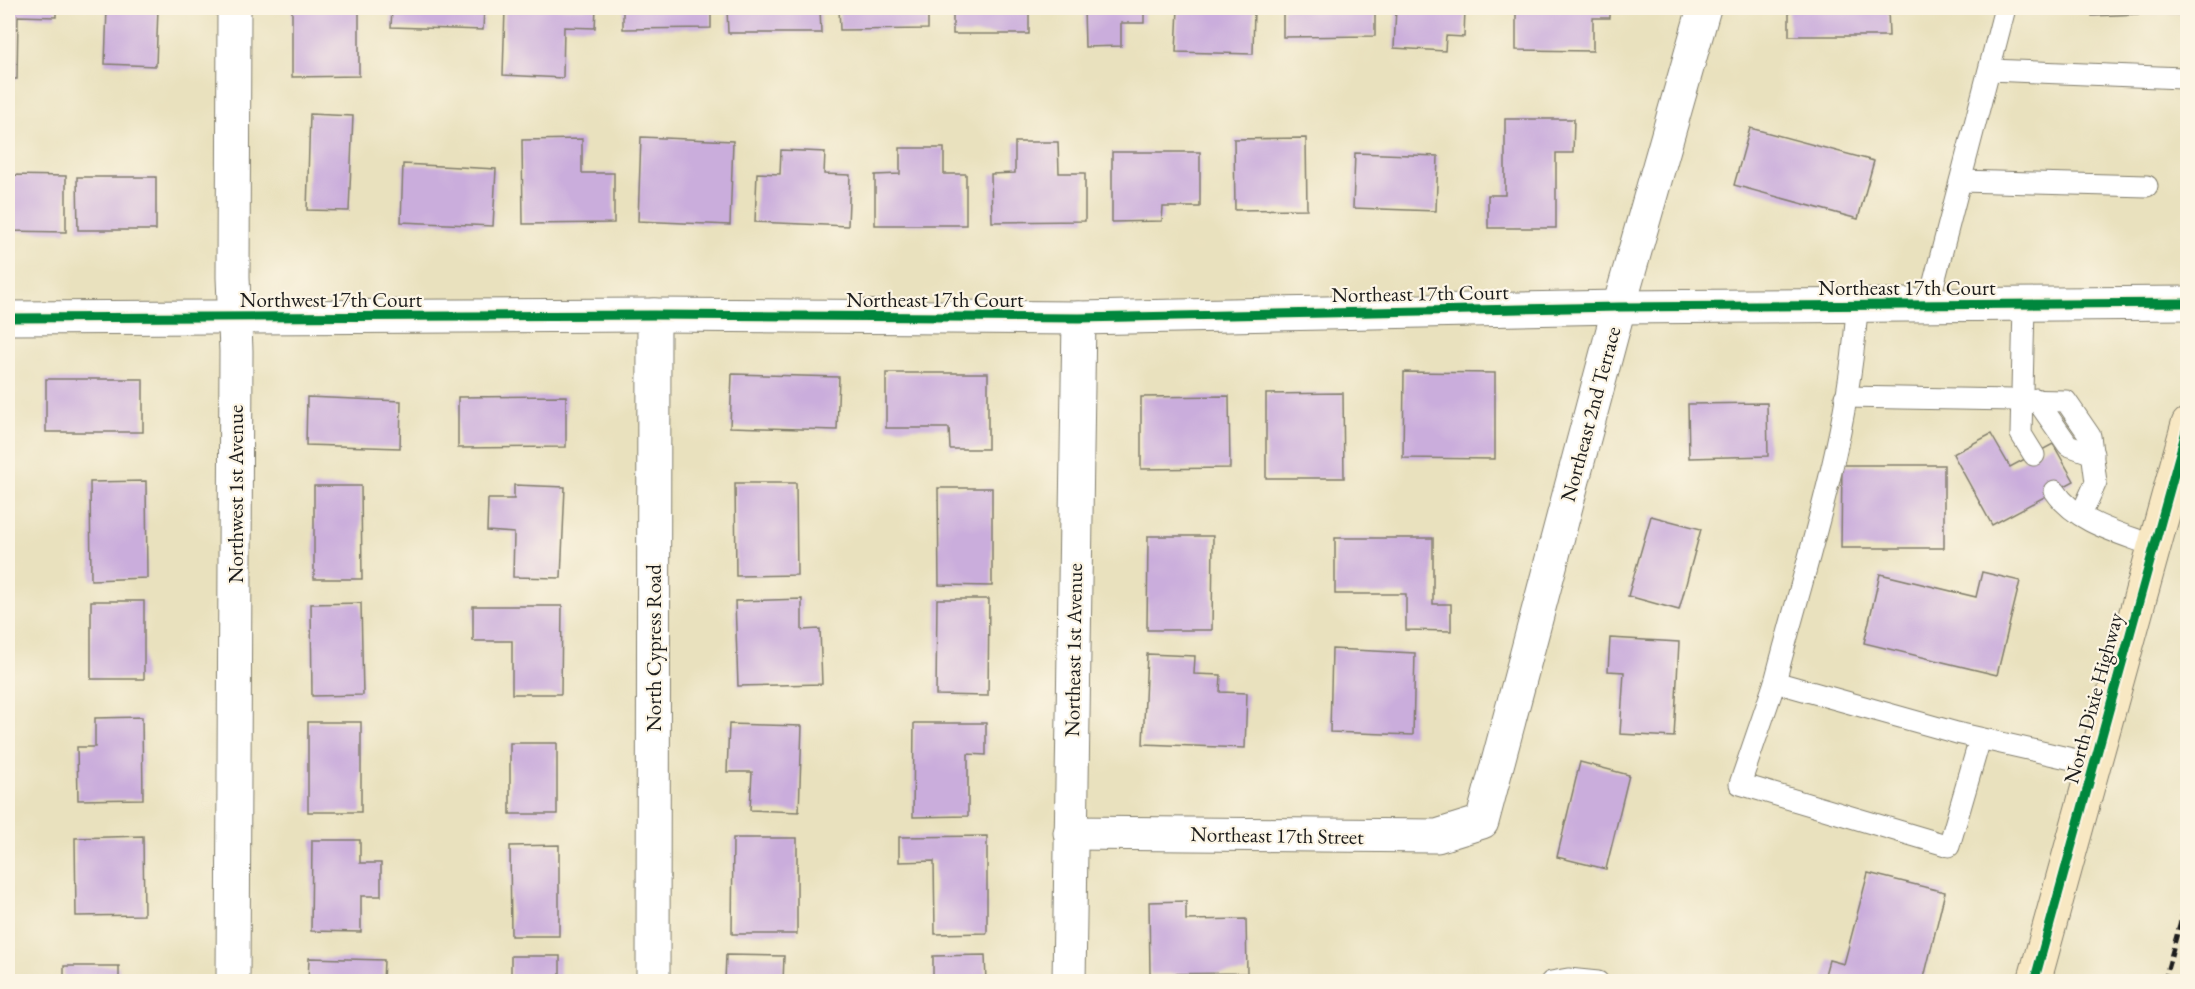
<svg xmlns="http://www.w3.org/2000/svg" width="2195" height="989" font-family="'EB Garamond',serif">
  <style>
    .building { fill: #caaddc }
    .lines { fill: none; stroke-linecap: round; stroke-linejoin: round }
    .lane-casing { stroke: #827e6d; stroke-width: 23 }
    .street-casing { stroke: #827e6d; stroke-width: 35 }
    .secondary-casing { stroke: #827e6d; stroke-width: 35 }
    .lane { stroke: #fff; stroke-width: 21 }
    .street { stroke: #fff; stroke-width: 33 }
    .secondary { stroke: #f8e8c3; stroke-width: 33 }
    .rail { stroke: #1c1c1c; stroke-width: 4.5; stroke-dasharray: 9 4.5; stroke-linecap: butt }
    .cycleway-casing { stroke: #fcf5e5; stroke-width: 13 }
    .cycleway { stroke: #00873e; stroke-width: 9 }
    .labels { text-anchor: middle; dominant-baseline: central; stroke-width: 4.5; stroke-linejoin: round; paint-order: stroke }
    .street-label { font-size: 21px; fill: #1c1c1c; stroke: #fcf5e5 }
  </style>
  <rect width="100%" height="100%" fill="#fcf5e5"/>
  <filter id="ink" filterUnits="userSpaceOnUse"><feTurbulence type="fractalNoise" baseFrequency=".0167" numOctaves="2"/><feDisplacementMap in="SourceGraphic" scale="12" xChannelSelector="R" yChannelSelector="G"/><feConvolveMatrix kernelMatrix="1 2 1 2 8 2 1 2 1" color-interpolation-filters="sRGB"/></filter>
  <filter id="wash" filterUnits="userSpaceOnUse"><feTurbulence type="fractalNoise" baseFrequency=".008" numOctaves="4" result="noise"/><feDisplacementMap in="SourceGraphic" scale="24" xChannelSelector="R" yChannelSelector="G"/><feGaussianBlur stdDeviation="1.35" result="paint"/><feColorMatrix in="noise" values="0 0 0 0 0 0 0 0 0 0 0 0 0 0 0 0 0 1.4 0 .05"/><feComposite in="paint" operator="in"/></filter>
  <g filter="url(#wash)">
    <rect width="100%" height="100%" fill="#e9e1be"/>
    <g id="blocks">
      <g class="building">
        <path d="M 8,8 L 56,8 L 56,17 L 18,16 L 17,79 L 8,79 Z"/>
        <path d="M 107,8 L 158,8 L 156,66 L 105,64 Z"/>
        <path d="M 292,8 L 359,8 L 359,76 L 292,77 Z"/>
        <path d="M 392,8 L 484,8 L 483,30 L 391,27 Z"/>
        <path d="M 505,8 L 596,8 L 595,28 L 564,27 L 563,78 L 503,75 Z"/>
        <path d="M 623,8 L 711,8 L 711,28 L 623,29 Z"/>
        <path d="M 727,8 L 820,8 L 821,33 L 728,33 Z"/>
        <path d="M 839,8 L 928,8 L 928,29 L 840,30 Z"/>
        <rect x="953" y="8" width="76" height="26"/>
        <path d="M 1084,8 L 1144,8 L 1144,23 L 1121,23 L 1121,46 L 1085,47 Z"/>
        <path d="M 1178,8 L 1254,8 L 1253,54 L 1176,52 Z"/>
        <path d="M 1283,8 L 1375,8 L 1375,36 L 1283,37 Z"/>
        <path d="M 1396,8 L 1465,8 L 1464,37 L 1446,36 L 1445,51 L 1394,48 Z"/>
        <path d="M 1516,8 L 1610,8 L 1610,18 L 1593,18 L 1593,51 L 1516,50 Z"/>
        <path d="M 1789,8 L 1888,8 L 1889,36 L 1789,36 Z"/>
        <path d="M 2092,8 L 2188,8 L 2188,12 L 2092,16 Z"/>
        <path d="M 310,114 L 353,116 L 349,211 L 307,210 Z"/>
        <path d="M 1505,119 L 1574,119 L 1573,153 L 1556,153 L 1556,228 L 1488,228 L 1488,195 L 1505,195 Z"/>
        <path d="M 1750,128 L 1874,161 L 1858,219 L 1734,185 Z"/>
        <path d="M 641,137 L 733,141 L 730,225 L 638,221 Z"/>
        <path d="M 1306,138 L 1307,209 L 1235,210 L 1234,139 Z"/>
        <path d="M 582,139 L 582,173 L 614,173 L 614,223 L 523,224 L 522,140 Z"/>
        <path d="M 1015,142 L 1058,142 L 1059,173 L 1085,173 L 1085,221 L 992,222 L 991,174 L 1015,173 Z"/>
        <path d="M 900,148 L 944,148 L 944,174 L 966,174 L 966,225 L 875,225 L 875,175 L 900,174 Z"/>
        <path d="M 781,150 L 825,152 L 824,174 L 850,175 L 848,226 L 755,222 L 757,173 L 780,174 Z"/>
        <path d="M 1112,152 L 1200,152 L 1200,207 L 1163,207 L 1162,221 L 1112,222 Z"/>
        <path d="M 1355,153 L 1438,156 L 1436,211 L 1353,208 Z"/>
        <path d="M 403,164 L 496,169 L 493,226 L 401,222 Z"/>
        <path d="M 8,175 L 66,176 L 66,232 L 8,231 Z"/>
        <path d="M 77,177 L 156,177 L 156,230 L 78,230 Z"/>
        <path d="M 1404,372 L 1495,373 L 1495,459 L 1403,458 Z"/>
        <path d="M 886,373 L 988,373 L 988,449 L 950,449 L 949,428 L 886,428 Z"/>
        <path d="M 732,374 L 839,377 L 837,430 L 730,427 Z"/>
        <rect x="46" y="379" width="97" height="53"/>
        <path d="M 1343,393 L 1344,478 L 1266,478 L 1266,394 Z"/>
        <path d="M 566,396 L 566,447 L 458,448 L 458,397 Z"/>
        <path d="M 1229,396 L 1230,468 L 1141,469 L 1141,397 Z"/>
        <path d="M 307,397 L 401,401 L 400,448 L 306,445 Z"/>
        <path d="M 1767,403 L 1768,456 L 1689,458 L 1688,404 Z"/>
        <path d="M 1991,434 L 2010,467 L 2053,444 L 2074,481 L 1992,525 L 1953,454 Z"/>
        <path d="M 1842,465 L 1944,465 L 1944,548 L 1841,548 Z"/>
        <path d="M 146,481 L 147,578 L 91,580 L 90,482 Z"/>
        <path d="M 735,483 L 796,483 L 797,575 L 736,576 Z"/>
        <path d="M 514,485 L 565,487 L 561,578 L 513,577 L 514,533 L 487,531 L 488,499 L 514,499 Z"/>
        <path d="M 314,486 L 361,486 L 362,579 L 314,579 Z"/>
        <path d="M 938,488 L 992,488 L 992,586 L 939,585 Z"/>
        <path d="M 1651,516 L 1701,529 L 1679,610 L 1628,596 Z"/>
        <path d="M 1148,536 L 1213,536 L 1212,630 L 1147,630 Z"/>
        <path d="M 1335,538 L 1433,538 L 1433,604 L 1451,604 L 1451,631 L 1406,630 L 1406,594 L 1335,594 Z"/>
        <path d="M 1982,572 L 2020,581 L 1997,675 L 1864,643 L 1880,574 L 1976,597 Z"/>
        <path d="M 802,599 L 802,630 L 820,629 L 822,684 L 738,686 L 735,601 Z"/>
        <path d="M 937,599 L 989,599 L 988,696 L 936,695 Z"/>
        <rect x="91" y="601" width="53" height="78"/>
        <path d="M 361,603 L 363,695 L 312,696 L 311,604 Z"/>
        <path d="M 473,606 L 562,606 L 561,694 L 512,694 L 512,641 L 473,641 Z"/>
        <path d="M 1610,638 L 1679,642 L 1674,737 L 1620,734 L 1624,672 L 1608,671 Z"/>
        <path d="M 1332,649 L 1415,653 L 1413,735 L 1330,732 Z"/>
        <path d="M 1147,654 L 1195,656 L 1194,674 L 1221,675 L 1220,692 L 1247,693 L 1245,748 L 1143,744 Z"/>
        <path d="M 142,717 L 143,799 L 78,800 L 77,747 L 95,747 L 95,718 Z"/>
        <rect x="308" y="722" width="53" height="90"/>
        <path d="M 914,723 L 986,723 L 986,755 L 968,754 L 968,816 L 913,817 Z"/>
        <path d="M 729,724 L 802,726 L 799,812 L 750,810 L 752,772 L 727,772 Z"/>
        <rect x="510" y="743" width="47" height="71"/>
        <path d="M 1580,762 L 1629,775 L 1606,869 L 1557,857 Z"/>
        <path d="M 143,836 L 144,915 L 76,916 L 75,838 Z"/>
        <path d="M 987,836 L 987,933 L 935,934 L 934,861 L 899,862 L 899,837 Z"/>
        <path d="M 733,838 L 797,838 L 797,934 L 732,934 Z"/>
        <path d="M 312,840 L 360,840 L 360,863 L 381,863 L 381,896 L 361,896 L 361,932 L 311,931 Z"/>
        <path d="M 559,845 L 559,936 L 511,936 L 510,846 Z"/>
        <path d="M 1868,873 L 1945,892 L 1923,982 L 1823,982 L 1829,960 L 1844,964 Z"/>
        <path d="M 1186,901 L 1186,920 L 1246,919 L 1247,973 L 1150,974 L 1149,902 Z"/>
        <path d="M 726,955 L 784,956 L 783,982 L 725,982 Z"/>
        <path d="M 985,955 L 986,982 L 933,982 L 933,956 Z"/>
        <rect x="511" y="956" width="49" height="26"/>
        <path d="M 309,958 L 384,960 L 383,982 L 308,982 Z"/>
        <rect x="64" y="966" width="55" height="16"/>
      </g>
    </g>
  </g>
  <g filter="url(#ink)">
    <use href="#blocks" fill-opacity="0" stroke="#827e6d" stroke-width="1.5"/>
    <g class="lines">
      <defs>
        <g id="lane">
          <path d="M 1990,70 L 2182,78"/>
          <path d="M 1961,181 L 2147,186"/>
          <path d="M 1928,305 L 2005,8"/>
          <path d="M 2024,305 L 2021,434 L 2034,455"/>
          <path d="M 1845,397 L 2066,401 L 2090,436 L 2096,482 L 2081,515"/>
          <path d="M 2036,399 L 2068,445 L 2093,454"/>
          <path d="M 2055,491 C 2076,523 2120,533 2154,546"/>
          <path d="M 1775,682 C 1806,562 1851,429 1857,305"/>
          <path d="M 1980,739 L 1949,846 L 1740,784 L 1775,682 L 1957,733 L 2094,764"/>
          <path d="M 1551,982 L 1568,979 L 1598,982"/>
        </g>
        <g id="street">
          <path d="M 8,318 L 654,315 L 1079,318 L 1619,307 L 2188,303"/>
          <path d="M 1070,833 L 1437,836 L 1482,822 L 1619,307 L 1704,8"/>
          <path d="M 233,982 L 236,351 L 233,277 L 234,8"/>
          <path d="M 653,982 L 654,315"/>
          <path d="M 1069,982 L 1079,318"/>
        </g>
        <path id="secondary" d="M 2034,982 L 2188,424"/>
      </defs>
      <use href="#lane" class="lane-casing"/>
      <use href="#street" class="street-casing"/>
      <use href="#secondary" class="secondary-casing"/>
      <use href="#lane" class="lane"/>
      <use href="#street" class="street"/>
      <use href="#secondary" class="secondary"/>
      <g class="rail">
        <path d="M 2164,982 L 2188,894"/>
        <path d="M 2187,982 L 2188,978"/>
      </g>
      <defs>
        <g id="cycleway">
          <path d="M 8,318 L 654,315 L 1079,318 L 1619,307 L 2188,303"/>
          <path d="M 2034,982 L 2188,424"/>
        </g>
      </defs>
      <use href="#cycleway" class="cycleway-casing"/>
      <use href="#cycleway" class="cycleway"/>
    </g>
  </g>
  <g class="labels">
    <g class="street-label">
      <text x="1907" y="287">Northeast 17th Court</text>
      <text transform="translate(1420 293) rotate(-1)">Northeast 17th Court</text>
      <text x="331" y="299">Northwest 17th Court</text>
      <text x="935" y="299">Northeast 17th Court</text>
      <text transform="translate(1590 414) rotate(-75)">Northeast 2nd Terrace</text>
      <text transform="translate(235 494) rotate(-90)">Northwest 1st Avenue</text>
      <text transform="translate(653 648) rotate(-90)">North Cypress Road</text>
      <text transform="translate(1073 650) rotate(-89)">Northeast 1st Avenue</text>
      <text transform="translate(2093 698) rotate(-75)">North Dixie Highway</text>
      <text transform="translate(1277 835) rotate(1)">Northeast 17th Street</text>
    </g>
  </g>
  <rect width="2195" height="989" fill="none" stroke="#fcf5e5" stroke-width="30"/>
</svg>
